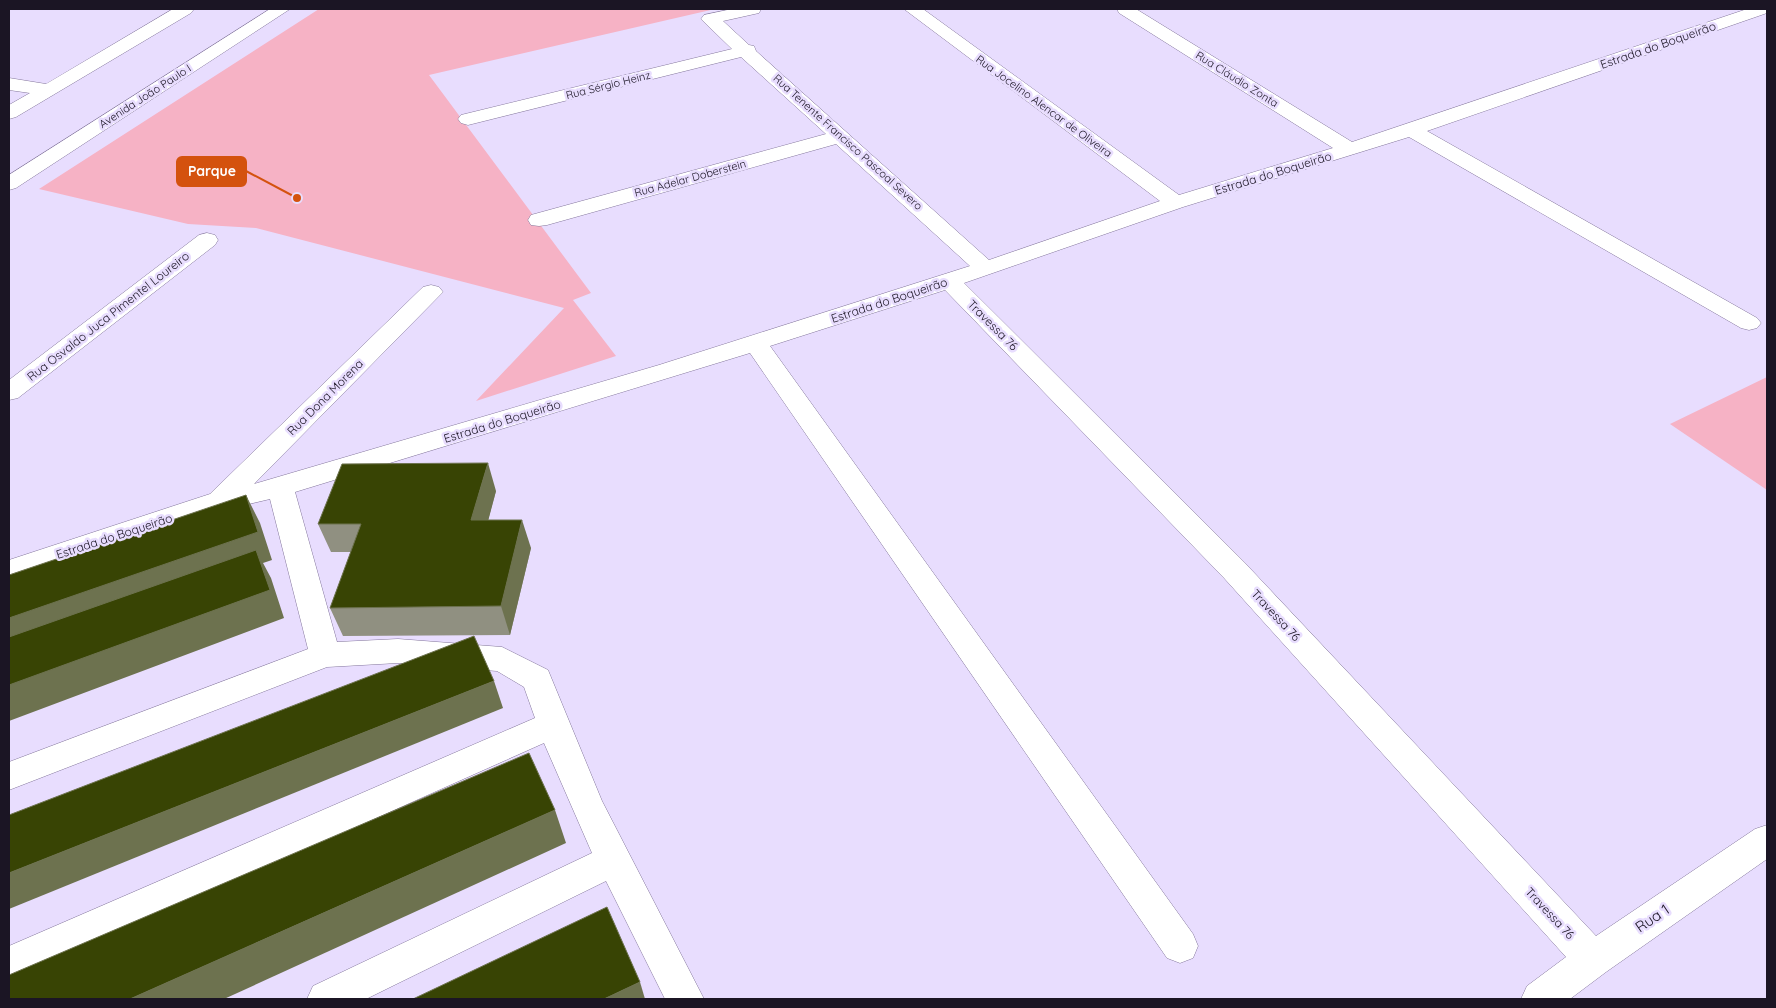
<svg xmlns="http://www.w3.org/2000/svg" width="1776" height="1008" font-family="Quicksand,sans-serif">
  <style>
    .green { fill: #f6b2c5 }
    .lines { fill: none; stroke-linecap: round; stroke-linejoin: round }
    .minor-casing { stroke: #84779c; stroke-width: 1 }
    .minor { fill: #fff; fill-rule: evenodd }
    .wall { fill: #909081 }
    .shaded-wall { fill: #6d724f }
    .building { fill: #384404; stroke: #6d724f }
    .labels { text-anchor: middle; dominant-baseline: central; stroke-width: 5; stroke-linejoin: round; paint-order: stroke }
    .far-street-label { font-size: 11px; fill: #1b1524; stroke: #e8ddfe }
    .street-label { font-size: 12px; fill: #1b1524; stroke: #e8ddfe }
    .near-street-label { font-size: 15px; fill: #1b1524; stroke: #e8ddfe }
    .leader { fill: none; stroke: #d4520e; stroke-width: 2 }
    .callout-dot { fill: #d4520e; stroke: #e8ddfe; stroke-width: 2 }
    .callout { fill: #d4520e; stroke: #d4520e; stroke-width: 2 }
    .callout-label { font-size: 14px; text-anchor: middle; font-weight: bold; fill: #fff }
  </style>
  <rect width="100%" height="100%" fill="#e8ddfe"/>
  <g class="green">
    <path d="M 319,9 L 715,9 L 429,75 L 591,293 L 573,300 L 616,356 L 476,401 L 564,308 L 256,228 L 188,224 L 39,189 Z"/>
    <path d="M 1767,377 L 1767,490 L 1670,424 Z"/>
  </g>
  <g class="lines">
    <defs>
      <g id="minor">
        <path d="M 173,9 L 194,9 L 191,13 L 16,117 L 9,119 L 9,105 L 30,93 L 9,90 L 9,78 L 46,84 Z"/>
        <path d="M 270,9 L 290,9 L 16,188 L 9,190 L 9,175 Z"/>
        <path d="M 732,9 L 761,9 L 759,13 L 723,21 L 749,45 L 754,46 L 756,51 L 989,260 L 1160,201 L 904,9 L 923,9 L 1179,195 L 1333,148 L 1119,13 L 1117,9 L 1136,9 L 1352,142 L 1747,9 L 1767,9 L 1767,13 L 1427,131 L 1757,318 L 1761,323 L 1757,328 L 1749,330 L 1741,328 L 1409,137 L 1183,207 L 964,283 L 1244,562 L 1596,936 L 1755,829 L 1767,825 L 1767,859 L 1606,972 L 1570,999 L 1521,999 L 1527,986 L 1566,957 L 1224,578 L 945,290 L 770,346 L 1193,934 L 1198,946 L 1193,958 L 1180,963 L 1167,958 L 750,353 L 295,492 L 337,642 L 398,639 L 502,647 L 548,670 L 602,801 L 704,999 L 665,999 L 606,881 L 366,999 L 307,999 L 313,986 L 592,853 L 544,743 L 9,982 L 9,946 L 535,718 L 524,687 L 497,671 L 398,663 L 327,667 L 9,790 L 9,762 L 308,649 L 270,499 L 224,510 L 9,582 L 9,560 L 210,494 L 423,287 L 431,285 L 439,287 L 443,292 L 254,484 L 659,365 L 970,266 L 836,144 L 547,225 L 539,226 L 531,225 L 528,220 L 531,215 L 826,134 L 741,57 L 468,125 L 461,123 L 458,119 L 461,115 L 732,49 L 701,19 L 704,15 Z"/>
        <path d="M 207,233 L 215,235 L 218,240 L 215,245 L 18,398 L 9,400 L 9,380 L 199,235 Z"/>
      </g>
    </defs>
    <use href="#minor" class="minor-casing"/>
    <use href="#minor" class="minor"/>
  </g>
  <path class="wall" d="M 496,491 L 488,520 L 531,548 L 510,635 L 343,636 L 330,608 L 351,552 L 331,552 L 318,524 Z"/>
  <g class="shaded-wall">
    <path d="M 488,463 L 496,491 L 481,548 L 471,520 Z"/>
    <path d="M 246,495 L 260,523 L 272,560 L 263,563 L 271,578 L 284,618 L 9,721 L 9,618 Z"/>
    <path d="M 522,520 L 531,548 L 510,635 L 501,606 Z"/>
    <path d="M 494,681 L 503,708 L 9,909 L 9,873 Z"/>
    <path d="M 555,810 L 566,843 L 224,999 L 130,999 Z"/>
    <path d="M 640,982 L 645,999 L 604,999 Z"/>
  </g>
  <g class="building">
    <path d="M 488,463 L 471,520 L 522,520 L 501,606 L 330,608 L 361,524 L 318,524 L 342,464 Z"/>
    <path d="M 246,495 L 258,532 L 9,618 L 9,575 Z"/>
    <path d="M 256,550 L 270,590 L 9,685 L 9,637 Z"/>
    <path d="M 474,636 L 494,681 L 9,873 L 9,815 Z"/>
    <path d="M 529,753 L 555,810 L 130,999 L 9,999 L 9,975 Z"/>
    <path d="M 607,907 L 640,982 L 604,999 L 413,999 Z"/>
  </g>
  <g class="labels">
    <g class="far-street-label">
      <text transform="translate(1237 79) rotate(32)">Rua Cláudio Zonta</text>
      <text transform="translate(608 85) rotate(-14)">Rua Sérgio Heinz</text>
      <text transform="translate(145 96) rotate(-33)">Avenida João Paulo I</text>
      <text transform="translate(1044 106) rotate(36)">Rua Jocelino Alencar de Oliveira</text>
      <text transform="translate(848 142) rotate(42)">Rua Tenente Francisco Pascoal Severo</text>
      <text transform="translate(690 178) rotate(-15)">Rua Adelar Doberstein</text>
    </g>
    <g class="street-label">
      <text transform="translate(1658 45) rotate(-19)">Estrada do Boqueirão</text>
      <text transform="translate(1273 173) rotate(-17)">Estrada do Boqueirão</text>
      <text transform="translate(889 300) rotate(-18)">Estrada do Boqueirão</text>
      <text transform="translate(108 316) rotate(-38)">Rua Osvaldo Juca Pimentel Loureiro</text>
      <text transform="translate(993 325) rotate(45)">Travessa 76</text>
      <text transform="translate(325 397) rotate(-45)">Rua Dona Morena</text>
      <text transform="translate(502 421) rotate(-17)">Estrada do Boqueirão</text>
      <text transform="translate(114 536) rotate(-18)">Estrada do Boqueirão</text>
      <text transform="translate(1276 615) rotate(47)">Travessa 76</text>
      <text transform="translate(1550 913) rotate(47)">Travessa 76</text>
    </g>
    <g class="near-street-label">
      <text transform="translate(1652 918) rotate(-34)">Rua 1</text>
    </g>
  </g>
  <path class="leader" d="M297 198L246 171"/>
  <circle class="callout-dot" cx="297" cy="198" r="5"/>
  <rect class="callout" x="177" y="157" width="69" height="29" rx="5"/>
  <g class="callout-label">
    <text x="212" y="176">Parque</text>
  </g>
  <rect width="1776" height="1008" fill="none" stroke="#1b1524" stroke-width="20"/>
</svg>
